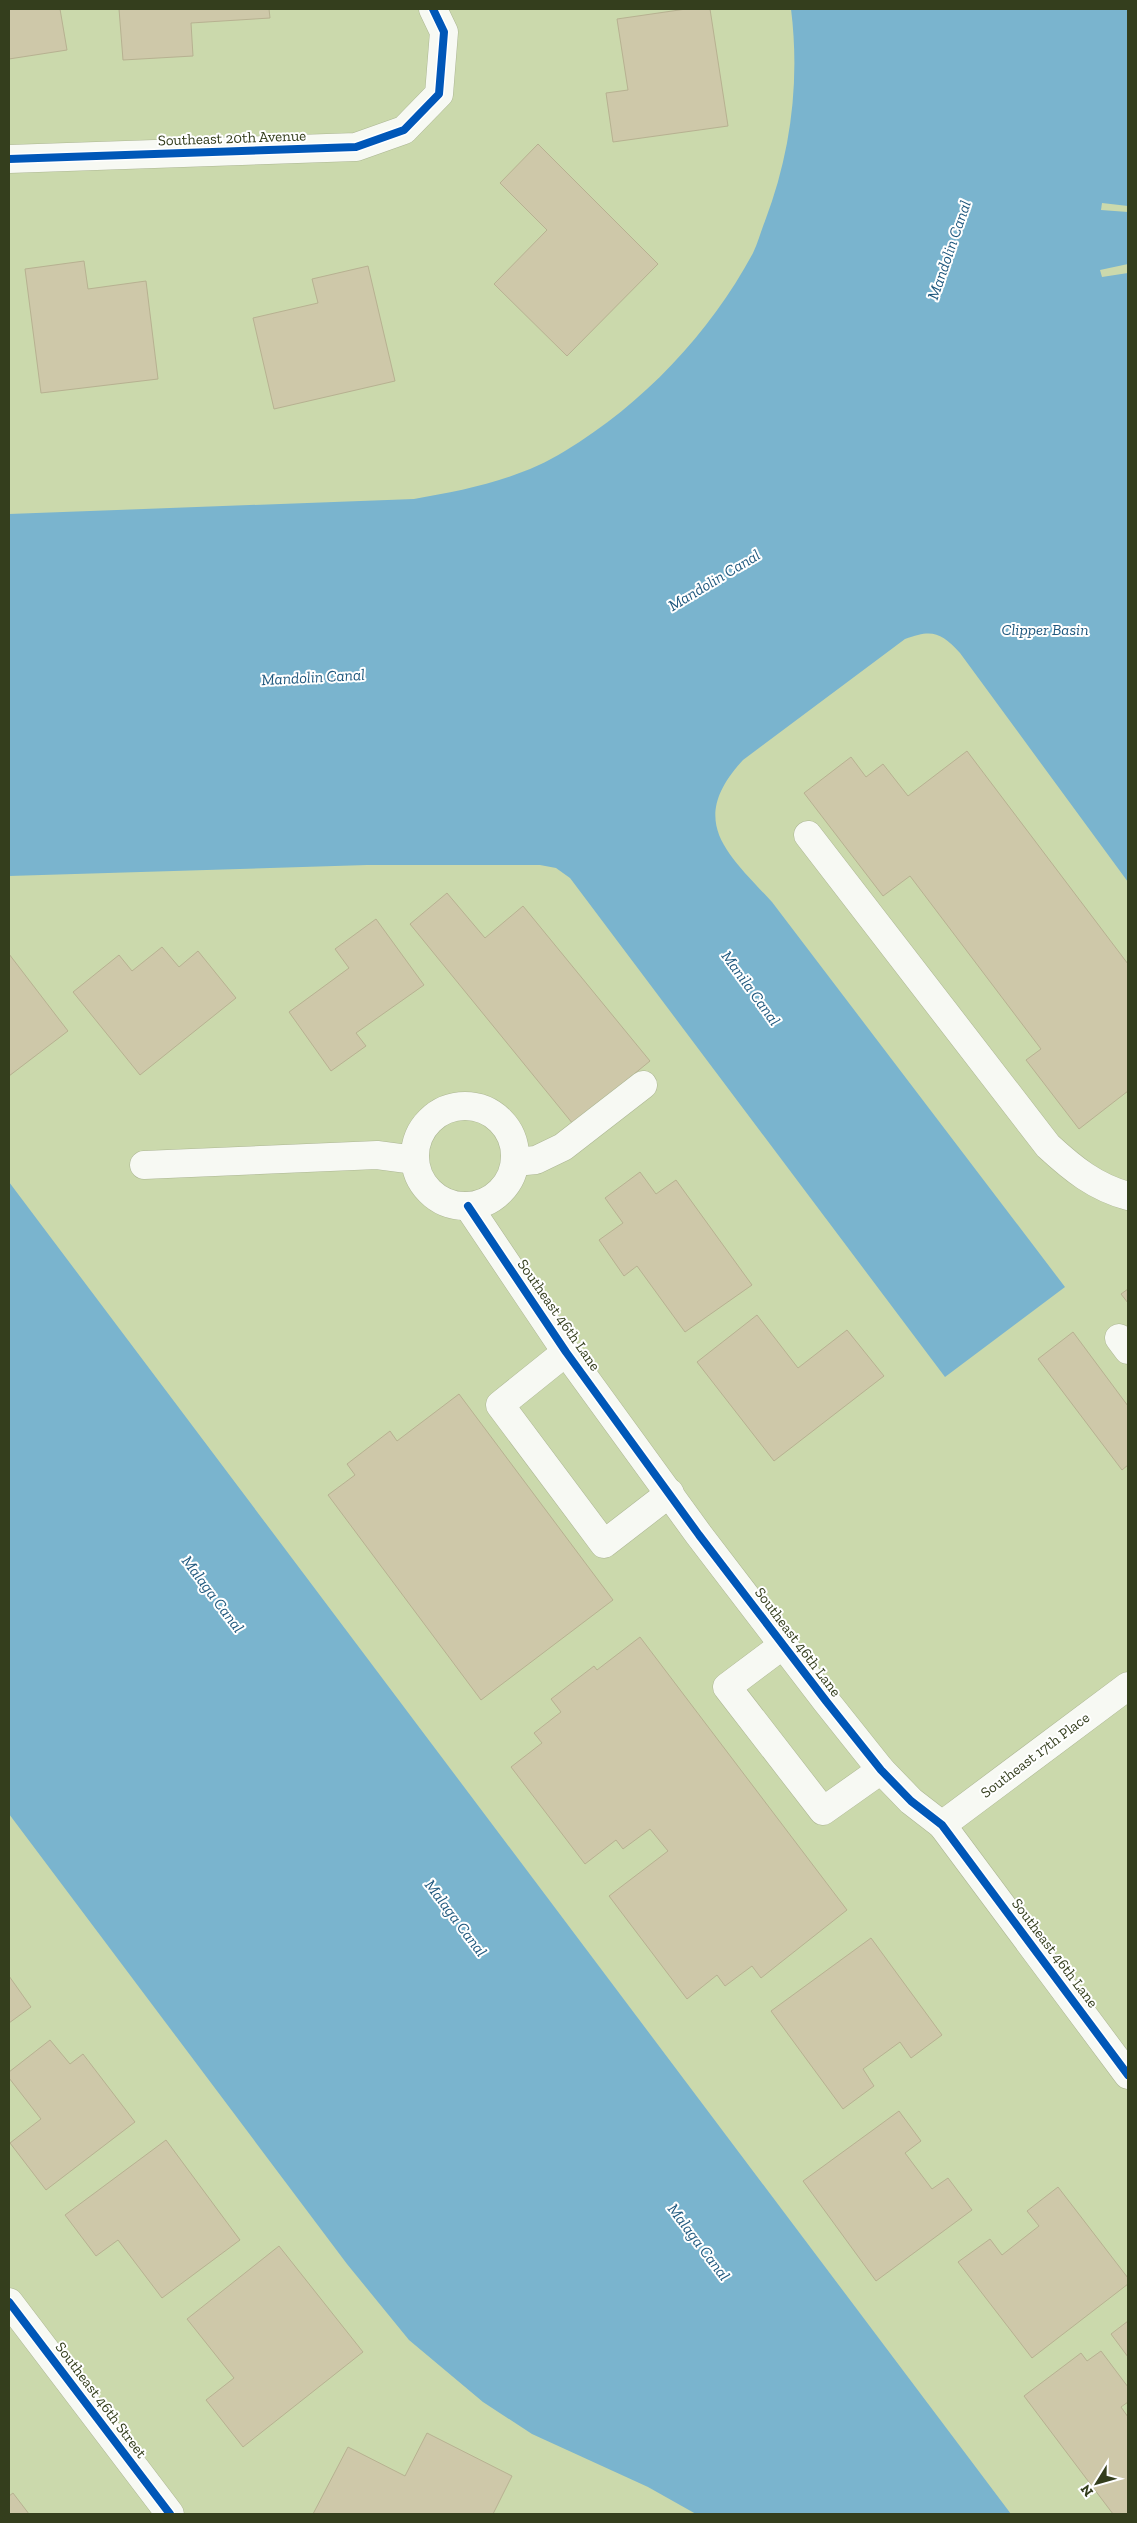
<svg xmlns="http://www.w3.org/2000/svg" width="1137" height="2523" font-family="'Zilla Slab',serif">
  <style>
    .water { fill: #7ab4ce }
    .pier { fill: #cbd9ac }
    .building { fill: #cec8a9; stroke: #b7b191 }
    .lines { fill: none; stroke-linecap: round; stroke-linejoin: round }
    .minor-casing { stroke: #acb693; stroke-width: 29 }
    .minor { stroke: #f7f9f3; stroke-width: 28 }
    .cycleway-casing { stroke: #fff; stroke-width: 11 }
    .cycleway { stroke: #0057b8; stroke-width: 8 }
    .labels { text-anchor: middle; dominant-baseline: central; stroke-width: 4; stroke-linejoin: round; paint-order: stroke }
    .street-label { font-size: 15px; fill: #343e1d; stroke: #fff }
    .water-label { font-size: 16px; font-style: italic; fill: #1f587e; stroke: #fff }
  </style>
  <rect width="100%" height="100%" fill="#cbd9ac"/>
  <g class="water">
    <path d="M 791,9 L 1128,9 L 1128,882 L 960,653 C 941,632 932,629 905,639 L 743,760 C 687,821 726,852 772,902 L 1065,1287 L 945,1377 L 570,878 L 556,868 L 540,865 L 367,865 L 9,876 L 9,514 L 414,499 C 466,490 520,479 565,451 C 643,404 710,333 753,253 C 758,243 761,231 765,221 C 791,153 800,81 791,9 Z"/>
    <path d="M 9,1182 L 1011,2514 L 696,2514 L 648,2487 L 532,2434 L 483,2402 L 409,2340 L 347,2264 L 9,1814 Z"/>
  </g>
  <g class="pier">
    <path d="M 1102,203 L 1128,206 L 1128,212 L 1101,210 Z"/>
    <path d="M 1128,264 L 1128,273 L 1102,277 L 1100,270 Z"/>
  </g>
  <g class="building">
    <path d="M 9,9 L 60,9 L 67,50 L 9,59 Z"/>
    <path d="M 119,9 L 269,9 L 270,18 L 191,23 L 193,56 L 123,60 Z"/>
    <path d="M 686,9 L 710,9 L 728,126 L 613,142 L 606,93 L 628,90 L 617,19 Z"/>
    <path d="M 538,144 L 658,264 L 567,356 L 494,284 L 547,230 L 500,183 Z"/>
    <path d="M 84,261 L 88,289 L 146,281 L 158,379 L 41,393 L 25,269 Z"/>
    <path d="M 368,266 L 395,381 L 274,409 L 253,318 L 318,303 L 312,279 Z"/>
    <path d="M 967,751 L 1128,964 L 1128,1091 L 1079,1129 L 1026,1060 L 1041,1049 L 910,876 L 883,896 L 804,793 L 851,757 L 866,777 L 883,764 L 908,796 Z"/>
    <path d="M 447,893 L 485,938 L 523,906 L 650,1061 L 573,1124 L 410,924 Z"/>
    <path d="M 376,919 L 424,985 L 356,1033 L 366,1046 L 331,1071 L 289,1012 L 349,968 L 335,949 Z"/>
    <path d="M 162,947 L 179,967 L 198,951 L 236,998 L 140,1075 L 73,992 L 119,955 L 132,971 Z"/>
    <path d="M 9,954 L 68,1031 L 9,1076 Z"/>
    <path d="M 640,1172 L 656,1194 L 676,1180 L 752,1285 L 685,1332 L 637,1266 L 624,1276 L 599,1240 L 623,1223 L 605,1198 Z"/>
    <path d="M 1128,1289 L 1128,1303 L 1121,1294 Z"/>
    <path d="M 757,1315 L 798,1368 L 847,1330 L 884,1376 L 774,1461 L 697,1362 Z"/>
    <path d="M 1073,1332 L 1128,1406 L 1128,1465 L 1122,1470 L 1038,1359 Z"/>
    <path d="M 459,1394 L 613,1600 L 481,1700 L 328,1495 L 355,1475 L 347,1464 L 390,1431 L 397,1441 Z"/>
    <path d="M 640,1637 L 847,1910 L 761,1978 L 752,1966 L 725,1986 L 717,1975 L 687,1999 L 609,1896 L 668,1851 L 650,1829 L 623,1849 L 616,1840 L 585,1864 L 511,1767 L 542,1743 L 534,1733 L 561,1712 L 551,1699 L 594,1666 L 597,1670 Z"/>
    <path d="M 871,1938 L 942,2035 L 911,2058 L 900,2042 L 863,2069 L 874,2086 L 843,2109 L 771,2011 Z"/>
    <path d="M 9,1976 L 31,2007 L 9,2023 Z"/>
    <path d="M 50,2040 L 70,2064 L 83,2054 L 135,2122 L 46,2190 L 10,2143 L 41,2119 L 9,2078 L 9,2072 Z"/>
    <path d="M 899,2111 L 921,2141 L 905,2153 L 932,2189 L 948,2178 L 972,2210 L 876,2281 L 803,2181 Z"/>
    <path d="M 166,2140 L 240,2240 L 162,2298 L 118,2240 L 96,2256 L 65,2215 Z"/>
    <path d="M 1058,2187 L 1128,2278 L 1128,2284 L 1032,2358 L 958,2262 L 990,2239 L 1002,2255 L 1039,2226 L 1027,2211 Z"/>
    <path d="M 279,2246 L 363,2352 L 243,2447 L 206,2400 L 234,2378 L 187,2319 Z"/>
    <path d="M 1128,2321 L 1128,2357 L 1111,2334 Z"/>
    <path d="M 1101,2351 L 1128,2387 L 1128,2402 L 1121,2407 L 1128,2417 L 1128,2514 L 1113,2514 L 1024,2396 L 1081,2353 L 1087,2361 Z"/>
    <path d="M 427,2433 L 512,2476 L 493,2514 L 313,2514 L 348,2447 L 405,2476 Z"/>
    <path d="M 13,2493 L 29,2514 L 9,2514 L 9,2496 Z"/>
  </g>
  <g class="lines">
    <defs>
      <g id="minor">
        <path d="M 9,159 L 356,147 L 404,130 L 439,94 L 444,32 L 433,9"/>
        <path d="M 808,835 L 1048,1146 C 1073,1169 1095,1187 1128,1196"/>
        <circle cx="465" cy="1156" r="50"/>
        <path d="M 515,1162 L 536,1160 L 563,1147 L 643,1085"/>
        <path d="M 144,1165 L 377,1155 L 415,1160"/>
        <path d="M 468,1206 L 566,1352 L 699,1535 L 826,1701 L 881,1770 L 911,1801 L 942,1825 L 1128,2075"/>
        <path d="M 1119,1338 L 1128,1350"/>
        <path d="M 566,1352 L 500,1405 L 604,1544 L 670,1493"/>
        <path d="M 783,1645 L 727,1687 L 823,1811 L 881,1770"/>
        <path d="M 942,1825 L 1128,1686"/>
        <path d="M 9,2302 L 170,2514"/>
      </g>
    </defs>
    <use href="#minor" class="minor-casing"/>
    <use href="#minor" class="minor"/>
    <defs>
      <g id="cycleway">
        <path d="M 9,159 L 356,147 L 404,130 L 439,94 L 444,32 L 433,9"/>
        <path d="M 468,1206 L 566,1352 L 699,1535 L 826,1701 L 881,1770 L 911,1801 L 942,1825 L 1128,2075"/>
        <path d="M 9,2302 L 170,2514"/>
      </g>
    </defs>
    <use href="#cycleway" class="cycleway-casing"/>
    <use href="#cycleway" class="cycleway"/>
  </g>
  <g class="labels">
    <g class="street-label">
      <text transform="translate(232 138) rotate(-2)">Southeast 20th Avenue</text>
      <text transform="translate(559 1315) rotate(55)">Southeast 46th Lane</text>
      <text transform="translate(798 1642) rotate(53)">Southeast 46th Lane</text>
      <text transform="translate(1035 1755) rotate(-37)">Southeast 17th Place</text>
      <text transform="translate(1055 1953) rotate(53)">Southeast 46th Lane</text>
      <text transform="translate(101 2400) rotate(53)">Southeast 46th Street</text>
    </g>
    <g class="water-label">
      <text transform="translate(949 250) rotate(-71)">Mandolin Canal</text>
      <text transform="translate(714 580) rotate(-31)">Mandolin Canal</text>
      <text x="1045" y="629">Clipper Basin</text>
      <text transform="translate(313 677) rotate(-3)">Mandolin Canal</text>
      <text transform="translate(751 988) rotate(54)">Manila Canal</text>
      <text transform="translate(213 1594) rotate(53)">Malaga Canal</text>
      <text transform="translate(456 1918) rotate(53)">Malaga Canal</text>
      <text transform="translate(699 2242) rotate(53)">Malaga Canal</text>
    </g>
  </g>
  <rect width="1137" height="2523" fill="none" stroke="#343e1d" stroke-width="20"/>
  <g transform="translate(1097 2483) rotate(233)" stroke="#ffffff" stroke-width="4" paint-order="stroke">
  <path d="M0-4L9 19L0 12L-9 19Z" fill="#343e1d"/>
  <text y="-8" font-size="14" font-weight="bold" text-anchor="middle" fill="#343e1d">N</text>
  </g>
</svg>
